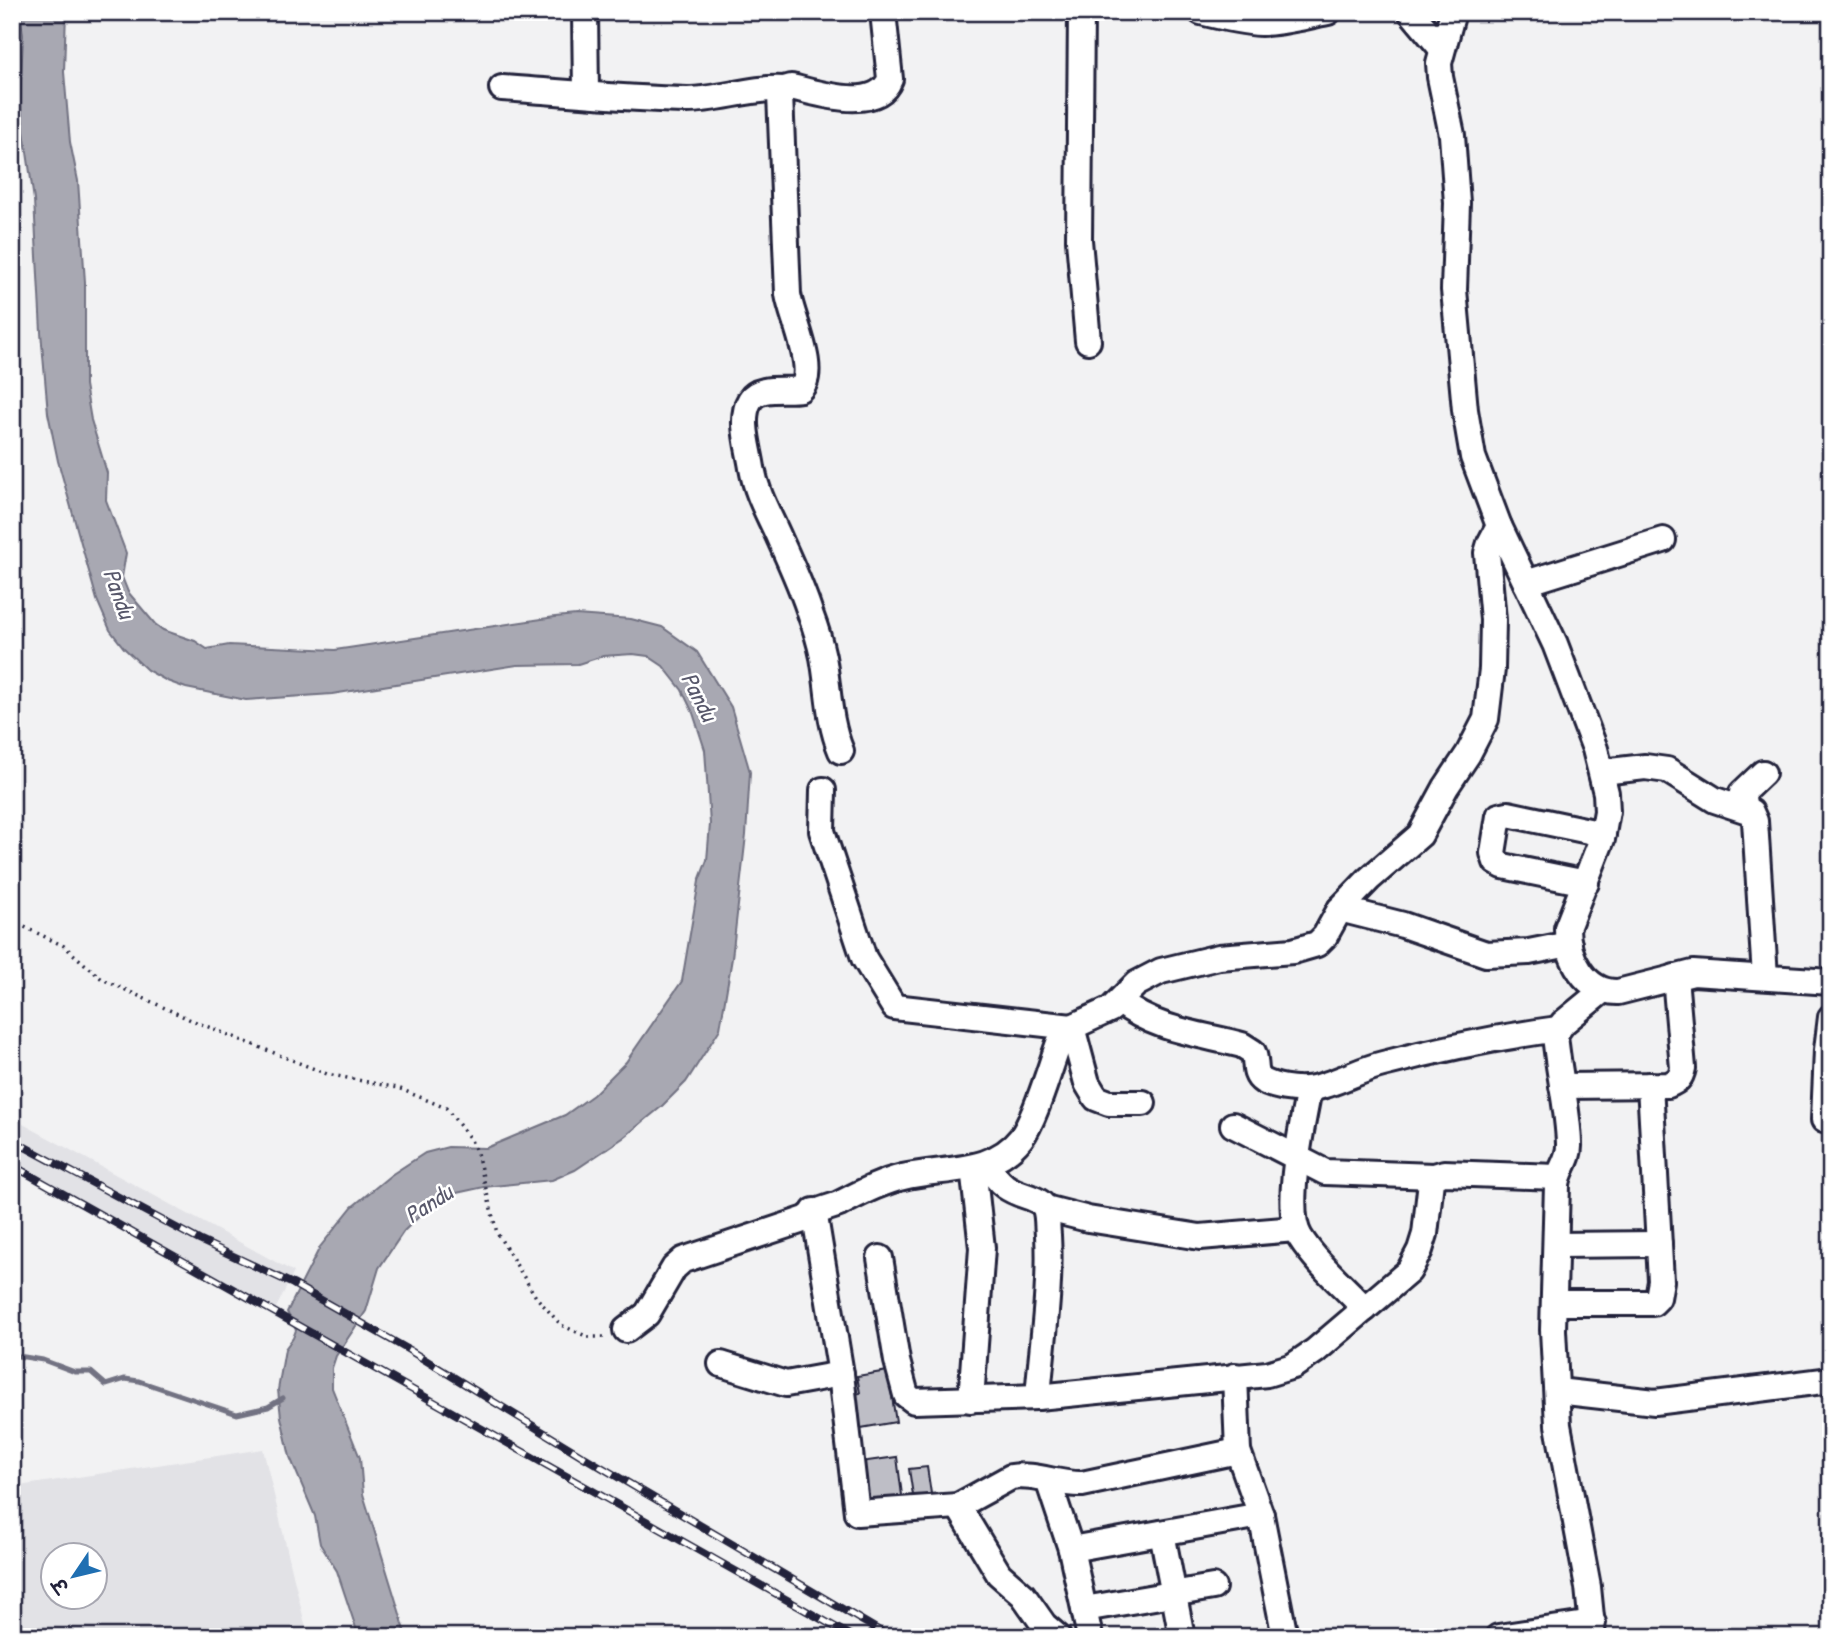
<svg xmlns="http://www.w3.org/2000/svg" width="1843" height="1649" font-family="'Patrick Hand','Playpen Sans Deva',sans-serif">
  <style>
    .built { fill: #e2e2e6; fill-rule: evenodd }
    .water { fill: #a8a8b2; stroke: #727282; stroke-width: 2 }
    .lines { fill: none; stroke-linecap: round; stroke-linejoin: round }
    .stream { stroke: #727282; stroke-width: 5 }
    .building { fill: #bebec6; stroke: #22223b; stroke-width: 2 }
    .minor-casing { stroke: #22223b; stroke-width: 30 }
    .path { stroke: #22223b; stroke-width: 3.5; stroke-dasharray: 2 5; stroke-linecap: butt }
    .minor { stroke: #fff; stroke-width: 24 }
    .rail-casing { stroke: #22223b; stroke-width: 8 }
    .rail { stroke: #fff; stroke-width: 5; stroke-dasharray: 16; stroke-linecap: butt }
    .labels { text-anchor: middle; dominant-baseline: central; stroke-width: 5; stroke-linejoin: round; paint-order: stroke }
    .water-label { font-size: 24px; font-style: italic; fill: #58586b; stroke: #fff }
  </style>
  <rect width="100%" height="100%" fill="#f2f2f3"/>
  <filter id="ink" filterUnits="userSpaceOnUse"><feTurbulence type="fractalNoise" baseFrequency=".0143" numOctaves="2"/><feDisplacementMap in="SourceGraphic" scale="14" xChannelSelector="R" yChannelSelector="G"/><feConvolveMatrix kernelMatrix="1 2 1 2 8 2 1 2 1" color-interpolation-filters="sRGB"/></filter>
  <g filter="url(#ink)">
    <g class="built">
      <path d="M 12,1118 L 294,1272 L 273,1314 L 12,1167 Z"/>
      <path d="M 263,1449 L 308,1637 L 12,1637 L 12,1487 ZM 52,1554 L 94,1554 L 94,1596 L 52,1596 Z"/>
    </g>
    <path class="water" d="M 20,12 L 66,12 L 64,72 L 70,142 L 78,181 L 85,282 L 85,385 L 91,420 L 107,473 L 106,500 L 126,553 L 122,577 L 128,592 L 155,624 L 163,630 L 195,641 L 207,649 L 229,645 L 335,650 L 555,617 L 576,615 L 631,619 L 662,627 L 697,652 L 731,707 L 750,772 L 746,835 L 732,958 L 720,1029 L 686,1082 L 661,1107 L 623,1138 L 575,1170 L 552,1180 L 484,1187 L 452,1194 L 430,1206 L 404,1231 L 379,1268 L 366,1311 L 336,1356 L 332,1368 L 332,1388 L 360,1458 L 363,1494 L 407,1637 L 359,1637 L 337,1571 L 320,1544 L 315,1516 L 290,1457 L 281,1417 L 278,1390 L 285,1349 L 293,1338 L 296,1330 L 287,1312 L 320,1247 L 352,1207 L 391,1175 L 425,1153 L 448,1147 L 486,1148 L 565,1115 L 593,1095 L 626,1062 L 682,981 L 699,881 L 707,860 L 710,824 L 705,750 L 693,713 L 682,690 L 663,666 L 648,656 L 633,654 L 603,656 L 578,664 L 517,665 L 332,694 L 246,700 L 186,688 L 167,681 L 147,670 L 124,648 L 110,630 L 97,600 L 58,461 L 48,413 L 41,332 L 34,200 L 20,104 L 23,35 Z"/>
    <g class="lines">
      <path class="stream" d="M 12,1355 L 43,1360 L 75,1372 L 91,1372 L 106,1385 L 125,1379 L 139,1381 L 237,1414 L 268,1407 L 283,1398"/>
    </g>
    <g class="building">
      <path d="M 888,1371 L 896,1422 L 855,1429 L 849,1395 L 860,1393 L 857,1376 Z"/>
      <path d="M 897,1457 L 903,1503 L 866,1508 L 860,1462 Z"/>
      <path d="M 927,1467 L 932,1500 L 914,1502 L 909,1469 Z"/>
    </g>
    <g class="lines">
      <defs>
        <g id="minor">
          <path d="M 585,12 L 586,93"/>
          <path d="M 1081,12 L 1079,240 L 1088,341"/>
          <path d="M 1201,12 C 1221,17 1241,22 1261,23 C 1284,23 1306,16 1328,12"/>
          <path d="M 1411,12 L 1442,49"/>
          <path d="M 1453,12 L 1439,63 L 1440,77 L 1452,135 L 1457,203 L 1454,290 L 1465,410 L 1473,457 L 1499,526 L 1555,644 L 1595,749 L 1606,793 L 1607,811 L 1602,839 L 1567,928 C 1567,957 1585,993 1618,992 L 1693,973 L 1831,982"/>
          <path d="M 502,88 C 563,92 625,99 687,100 C 720,100 751,87 784,89"/>
          <path d="M 1526,583 L 1663,540"/>
          <path d="M 841,751 C 828,720 829,689 823,657 C 820,643 816,629 811,616 C 803,590 792,566 781,542 C 770,516 757,496 752,468 C 749,448 739,418 750,400 C 759,385 786,392 800,389 C 819,372 791,317 788,294 L 780,94 L 784,89 L 791,87 C 818,93 877,113 890,79 L 883,12"/>
          <path d="M 1602,772 L 1645,767 L 1667,770 L 1715,800 L 1751,812 L 1755,821 L 1765,977"/>
          <path d="M 823,790 L 822,831 L 864,958 L 894,1007 L 1072,1027 L 1087,1083 L 1096,1098 L 1109,1103 L 1143,1103"/>
          <path d="M 1745,809 L 1742,793 L 1763,773"/>
          <path d="M 1586,883 L 1503,866 L 1496,862 L 1493,853 L 1499,816 L 1508,814 L 1603,834"/>
          <path d="M 1340,909 L 1403,925 L 1486,954 L 1529,952 L 1569,944"/>
          <path d="M 1120,1002 C 1155,1030 1200,1034 1242,1045 L 1253,1052 C 1258,1062 1252,1074 1263,1081 C 1274,1087 1293,1090 1306,1089 C 1330,1087 1358,1070 1383,1064 C 1440,1049 1499,1037 1558,1029"/>
          <path d="M 1562,1086 L 1668,1085 C 1678,1081 1681,1078 1683,1068 L 1675,977"/>
          <path d="M 1309,1089 C 1303,1122 1283,1209 1300,1237 C 1317,1264 1344,1286 1365,1309"/>
          <path d="M 1824,1120 L 1827,1050 L 1831,1017"/>
          <path d="M 1233,1125 L 1325,1172 L 1434,1176"/>
          <path d="M 988,1163 C 1003,1201 1036,1191 1045,1208 C 1048,1216 1047,1227 1048,1235 C 1051,1289 1042,1344 1038,1397"/>
          <path d="M 1045,1208 L 1088,1219 L 1200,1237 L 1296,1229"/>
          <path d="M 814,1211 L 841,1374 L 857,1513 L 958,1506 L 1011,1477 C 1035,1473 1058,1485 1082,1484 L 1238,1451"/>
          <path d="M 1556,1245 L 1659,1244"/>
          <path d="M 880,1258 L 897,1361 L 906,1395 L 914,1401 L 1038,1397 L 1267,1374 L 1293,1366 L 1315,1351 L 1409,1271 L 1420,1250 L 1425,1234 L 1431,1181 L 1434,1176 L 1444,1173 L 1557,1177"/>
          <path d="M 1554,1303 L 1653,1303 L 1658,1298 L 1661,1281 L 1650,1085"/>
          <path d="M 626,1330 L 647,1314 L 674,1268 L 683,1260 L 806,1219 C 816,1210 826,1209 839,1204 C 859,1194 881,1182 903,1177 C 944,1167 992,1175 1021,1138 C 1035,1120 1050,1067 1059,1043 L 1072,1027 L 1111,1009 L 1136,984 L 1161,971 L 1219,957 L 1293,951 L 1317,944 L 1325,936 L 1340,909 L 1369,879 L 1420,835 L 1446,787 L 1468,754 L 1486,719 L 1492,669 L 1493,620 L 1487,553 L 1490,543 L 1499,526"/>
          <path d="M 721,1364 L 786,1384 L 841,1374"/>
          <path d="M 1235,1376 L 1238,1451 L 1261,1515 L 1285,1637"/>
          <path d="M 1557,1391 L 1655,1402 L 1831,1380"/>
          <path d="M 971,1400 L 982,1248 L 973,1167"/>
          <path d="M 1048,1480 L 1071,1549 L 1090,1637"/>
          <path d="M 958,1506 L 999,1574 L 1023,1595 L 1044,1625 L 1058,1637"/>
          <path d="M 1162,1533 L 1182,1637"/>
          <path d="M 1071,1549 L 1261,1515"/>
          <path d="M 1084,1609 L 1213,1587"/>
          <path d="M 1498,1637 L 1593,1623"/>
          <path d="M 1593,1637 L 1588,1587 L 1558,1425 L 1553,1330 L 1557,1185 C 1558,1170 1570,1160 1569,1144 C 1568,1107 1558,1071 1555,1034 L 1563,1023 L 1602,991"/>
        </g>
      </defs>
      <use href="#minor" class="minor-casing"/>
      <path class="path" d="M 12,921 L 64,946 L 102,979 L 191,1020 L 327,1074 L 398,1088 L 446,1108 L 471,1140 L 477,1153 L 497,1233 L 536,1297 L 561,1325 L 588,1337 L 607,1337"/>
      <use href="#minor" class="minor"/>
      <defs>
        <g id="rail">
          <path d="M 12,1140 L 199,1240 L 293,1284 L 409,1350 L 584,1457 L 890,1637"/>
          <path d="M 12,1165 L 853,1637"/>
        </g>
      </defs>
      <use href="#rail" class="rail-casing"/>
      <use href="#rail" class="rail"/>
    </g>
  </g>
  <g class="labels">
    <g class="water-label">
      <text transform="translate(120 593) rotate(70)">Pandu</text>
      <text transform="translate(700 696) rotate(63)">Pandu</text>
      <text transform="translate(428 1203) rotate(-33)">Pandu</text>
    </g>
  </g>
  <rect width="1843" height="1649" fill="none" stroke="#fff" stroke-width="42"/>
  <rect x="21" y="21" width="1801" height="1607" fill="none" stroke="#22223b" stroke-width="2.5" filter="url(#ink)"/>
  <g transform="translate(74 1576) rotate(235)"><circle r="33" fill="#ffffff" stroke="#a7a7b1" stroke-width="2"/>
  <path d="M0-5L12 26L0 18L-12 26Z" fill="#1f6fb2"/>
  <text y="-10" font-size="19" font-weight="bold" text-anchor="middle" fill="#22223b">उ</text>
  </g>
</svg>
